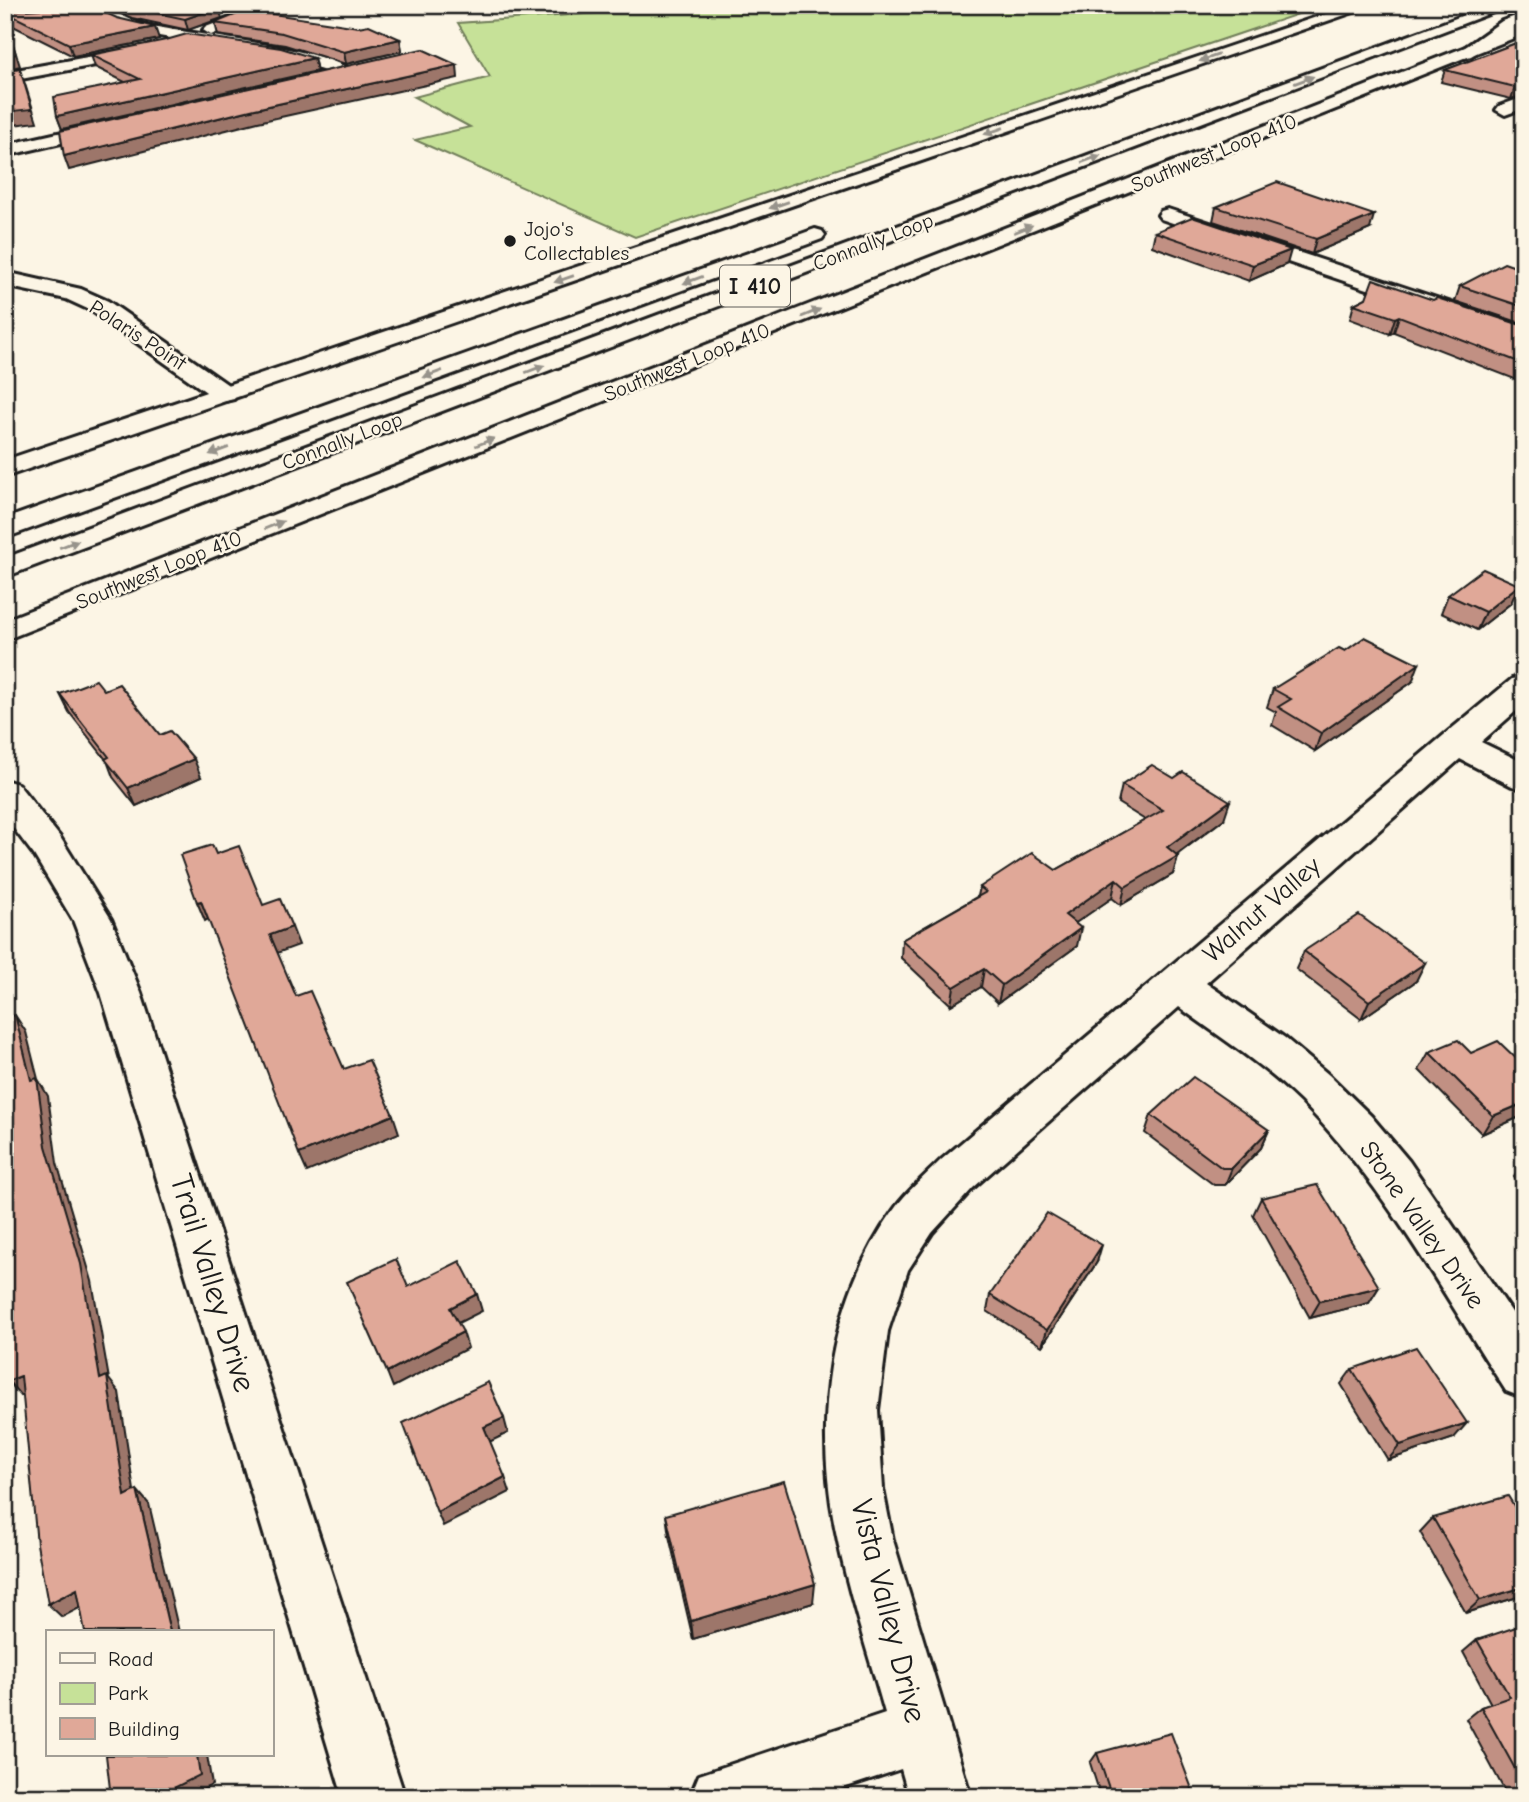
<svg xmlns="http://www.w3.org/2000/svg" width="1529" height="1802" font-family="'Comic Neue',sans-serif">
  <style>
    .green { fill: #c6e198; stroke: #717e5a; stroke-width: 2 }
    .lines { fill: none; stroke-linecap: round; stroke-linejoin: round }
    .minor-casing { stroke: #1c1c1c; stroke-width: 6 }
    .major-casing { stroke: #1c1c1c; stroke-width: 6 }
    .highway-casing { stroke: #1c1c1c; stroke-width: 6 }
    .minor { fill: #fcf5e5; fill-rule: evenodd }
    .major { fill: #fcf5e5; fill-rule: evenodd }
    .highway { fill: #fcf5e5; fill-rule: evenodd }
    .wall { fill: #c19083; stroke: #1c1c1c; stroke-width: 2 }
    .shaded-wall { fill: #9d766a; stroke: #1c1c1c; stroke-width: 2 }
    .building { fill: #e0a898; stroke: #1c1c1c; stroke-width: 2 }
    .oneway { fill: #97938b }
    .poi-dot { fill: #1c1c1c; stroke: #fcf5e5; stroke-width: 2.5 }
    .labels { text-anchor: middle; dominant-baseline: central; stroke-width: 5; stroke-linejoin: round; paint-order: stroke }
    .far-street-label { font-size: 21px; fill: #1c1c1c; stroke: #fcf5e5 }
    .far-poi-label { font-size: 21px; fill: #1c1c1c; stroke: #fcf5e5; text-anchor: start }
    .shield { fill: #fcf5e5; stroke: #5f5d58; stroke-width: 2 }
    .shield-label { font-size: 24px; font-weight: bold; fill: #1c1c1c }
    .street-label { font-size: 26px; fill: #1c1c1c; stroke: #fcf5e5 }
    .near-street-label { font-size: 32px; fill: #1c1c1c; stroke: #fcf5e5 }
  </style>
  <rect width="100%" height="100%" fill="#fcf5e5"/>
  <filter id="ink" filterUnits="userSpaceOnUse"><feTurbulence type="fractalNoise" baseFrequency=".0143" numOctaves="2"/><feDisplacementMap in="SourceGraphic" scale="14" xChannelSelector="R" yChannelSelector="G"/><feConvolveMatrix kernelMatrix="1 2 1 2 8 2 1 2 1" color-interpolation-filters="sRGB"/></filter>
  <g filter="url(#ink)">
    <path class="green" d="M 710,5 L 1325,5 L 635,237 L 415,140 L 470,127 L 414,97 L 490,77 L 458,23 Z"/>
    <g class="lines">
      <defs>
        <g id="minor">
          <path d="M 264,5 L 285,5 L 216,33 L 211,35 L 203,30 L 206,27 Z"/>
          <path d="M 97,6 C 114,10 129,21 147,25 C 186,34 330,48 352,72 L 344,77 L 284,58 L 142,33 L 110,23 L 94,15 L 5,20 L 5,12 Z"/>
          <path d="M 143,47 L 151,52 L 149,55 L 5,82 L 5,72 Z"/>
          <path d="M 1524,97 L 1524,108 L 1505,115 L 1496,110 L 1499,106 Z"/>
          <path d="M 111,121 L 120,126 L 117,130 L 5,156 L 5,145 Z"/>
          <path d="M 1168,209 L 1524,327 L 1524,342 L 1161,219 L 1158,215 L 1161,211 Z"/>
          <path d="M 5,272 L 81,289 L 108,301 L 234,389 L 237,394 L 234,399 L 225,401 L 216,399 L 92,311 L 66,299 L 5,286 Z"/>
          <path d="M 1524,676 L 1524,704 L 1481,742 L 1524,763 L 1524,790 L 1512,786 L 1460,759 L 1206,983 L 1285,1038 L 1329,1075 L 1371,1116 L 1409,1161 L 1524,1330 L 1524,1398 L 1506,1391 C 1442,1292 1385,1186 1301,1101 C 1264,1065 1220,1037 1179,1007 L 973,1188 L 932,1233 L 908,1270 L 888,1331 L 878,1410 L 883,1489 L 893,1540 L 971,1797 L 909,1797 L 901,1769 L 816,1797 L 690,1797 L 699,1775 L 885,1713 C 868,1652 847,1590 835,1527 C 814,1419 828,1302 893,1211 C 906,1192 925,1176 941,1160 L 1444,735 L 1512,679 Z"/>
          <path d="M 5,780 L 18,784 L 60,837 L 111,919 L 141,993 L 405,1797 L 343,1797 L 101,993 L 73,920 L 34,855 L 5,817 Z"/>
        </g>
        <g id="major">
          <path d="M 1352,5 L 1374,5 L 5,477 L 5,460 Z"/>
          <path d="M 1524,24 L 1524,34 L 5,640 L 5,620 Z"/>
        </g>
        <g id="highway">
          <path d="M 1491,5 L 1512,5 L 5,577 L 5,558 Z"/>
          <path d="M 1524,13 L 1524,22 L 1471,56 L 1465,58 L 1457,53 L 1502,21 Z"/>
          <path d="M 815,229 L 822,231 L 825,235 L 822,239 L 5,538 L 5,519 Z"/>
        </g>
      </defs>
      <use href="#minor" class="minor-casing"/>
      <use href="#major" class="major-casing"/>
      <use href="#highway" class="highway-casing"/>
      <use href="#minor" class="minor"/>
      <use href="#major" class="major"/>
      <use href="#highway" class="highway"/>
    </g>
    <g class="wall">
      <path d="M 101,5 L 210,5 L 222,18 L 188,30 L 132,18 Z"/>
      <path d="M 5,11 L 159,39 L 73,56 L 7,23 L 5,18 Z"/>
      <path d="M 215,23 L 400,39 L 402,51 L 346,64 L 285,45 L 218,35 Z"/>
      <path d="M 1524,40 L 1524,95 L 1511,99 L 1441,82 L 1445,70 Z"/>
      <path d="M 91,55 L 314,58 L 317,71 L 62,129 L 57,116 L 125,82 L 95,67 Z"/>
      <path d="M 1216,207 L 1370,229 L 1312,254 L 1213,221 Z"/>
      <path d="M 1155,232 L 1287,264 L 1249,281 L 1152,246 Z"/>
      <path d="M 1524,270 L 1524,324 L 1455,301 L 1460,286 Z"/>
      <path d="M 1366,298 L 1433,300 L 1524,326 L 1524,384 L 1519,383 L 1520,381 L 1394,332 L 1390,334 L 1350,319 L 1354,304 Z"/>
      <path d="M 1448,595 L 1511,603 L 1477,630 L 1441,613 Z"/>
      <path d="M 1412,682 L 1315,751 L 1272,725 L 1276,712 L 1267,707 L 1273,689 Z"/>
      <path d="M 104,690 L 160,735 L 201,777 L 136,806 L 113,777 L 107,761 L 69,712 L 60,694 Z"/>
      <path d="M 1122,785 L 1224,819 L 1177,855 L 1178,856 L 1173,874 L 1121,905 L 1112,898 L 1075,923 L 1077,946 L 998,1003 L 981,987 L 951,1005 L 901,958 L 902,940 L 978,896 L 980,887 L 1056,870 L 1145,820 L 1118,803 Z"/>
      <path d="M 1304,951 L 1416,981 L 1361,1019 L 1296,969 Z"/>
      <path d="M 1429,1052 L 1524,1115 L 1482,1134 L 1419,1070 Z"/>
      <path d="M 1151,1115 L 1269,1130 L 1261,1148 L 1225,1185 L 1214,1185 L 1145,1133 Z"/>
      <path d="M 1524,1162 L 1524,1191 L 1514,1176 Z"/>
      <path d="M 1261,1198 L 1379,1287 L 1369,1303 L 1310,1318 L 1253,1215 Z"/>
      <path d="M 1097,1262 L 1042,1346 L 987,1311 L 990,1295 Z"/>
      <path d="M 1352,1369 L 1454,1438 L 1388,1460 L 1341,1384 Z"/>
      <path d="M 666,1515 L 813,1603 L 693,1639 L 669,1536 Z"/>
      <path d="M 1433,1518 L 1524,1595 L 1466,1613 L 1420,1532 Z"/>
      <path d="M 1524,1628 L 1524,1797 L 1508,1797 L 1466,1719 L 1481,1707 L 1491,1704 L 1463,1652 L 1477,1640 Z"/>
      <path d="M 1097,1753 L 1195,1797 L 1101,1797 L 1090,1763 Z"/>
    </g>
    <g class="shaded-wall">
      <path d="M 5,5 L 68,5 L 5,9 Z"/>
      <path d="M 219,7 L 222,18 L 188,30 L 185,19 Z"/>
      <path d="M 6,23 L 20,66 L 5,70 L 5,57 Z"/>
      <path d="M 155,27 L 159,39 L 73,56 L 69,44 Z"/>
      <path d="M 400,39 L 402,51 L 346,64 L 344,52 Z"/>
      <path d="M 314,58 L 317,71 L 62,129 L 57,116 Z"/>
      <path d="M 457,65 L 458,78 L 258,122 L 69,170 L 64,156 L 255,109 Z"/>
      <path d="M 24,81 L 37,122 L 5,126 L 5,112 Z"/>
      <path d="M 1524,85 L 1524,95 L 1511,99 L 1515,87 Z"/>
      <path d="M 1374,215 L 1370,229 L 1312,254 L 1316,239 Z"/>
      <path d="M 1291,250 L 1287,264 L 1249,281 L 1253,265 Z"/>
      <path d="M 1399,316 L 1394,332 L 1390,334 L 1395,318 Z"/>
      <path d="M 1519,585 L 1511,603 L 1477,630 L 1485,612 Z"/>
      <path d="M 1419,664 L 1412,682 L 1315,751 L 1321,733 Z"/>
      <path d="M 194,759 L 201,777 L 136,806 L 128,788 Z"/>
      <path d="M 1230,801 L 1224,819 L 1165,863 L 1178,856 L 1173,874 L 1121,905 L 1125,887 L 1167,847 Z"/>
      <path d="M 1116,879 L 1112,898 L 1061,933 L 1065,915 Z"/>
      <path d="M 201,901 L 208,919 L 205,921 L 197,902 Z"/>
      <path d="M 292,927 L 299,945 L 277,953 L 270,935 Z"/>
      <path d="M 1081,928 L 1077,946 L 998,1003 L 1002,985 Z"/>
      <path d="M 1425,963 L 1416,981 L 1361,1019 L 1369,1001 Z"/>
      <path d="M 984,969 L 981,987 L 951,1005 L 954,987 Z"/>
      <path d="M 15,1015 L 26,1032 L 38,1079 L 48,1096 L 57,1163 L 92,1281 L 109,1379 L 119,1392 L 137,1510 L 125,1496 L 100,1379 Z"/>
      <path d="M 1524,1103 L 1524,1115 L 1482,1134 L 1493,1116 Z"/>
      <path d="M 393,1115 L 399,1133 L 307,1172 L 299,1154 Z"/>
      <path d="M 1269,1130 L 1261,1148 L 1225,1185 L 1232,1168 Z"/>
      <path d="M 1102,1245 L 1097,1262 L 1042,1346 L 1047,1330 Z"/>
      <path d="M 1379,1287 L 1369,1303 L 1310,1318 L 1320,1301 Z"/>
      <path d="M 477,1294 L 482,1311 L 456,1324 L 450,1308 Z"/>
      <path d="M 463,1332 L 468,1348 L 393,1387 L 387,1372 Z"/>
      <path d="M 21,1376 L 34,1391 L 21,1396 L 8,1381 Z"/>
      <path d="M 504,1418 L 508,1433 L 489,1442 L 484,1427 Z"/>
      <path d="M 1467,1423 L 1454,1438 L 1388,1460 L 1400,1445 Z"/>
      <path d="M 505,1477 L 510,1492 L 443,1526 L 437,1512 Z"/>
      <path d="M 137,1490 L 149,1504 L 179,1632 L 170,1632 Z"/>
      <path d="M 815,1584 L 813,1603 L 693,1639 L 691,1621 Z"/>
      <path d="M 1524,1587 L 1524,1595 L 1466,1613 L 1480,1600 Z"/>
      <path d="M 77,1589 L 91,1602 L 62,1617 L 48,1604 Z"/>
      <path d="M 197,1755 L 207,1755 L 212,1785 L 189,1797 L 156,1797 Z"/>
    </g>
    <g class="building">
      <path d="M 124,5 L 210,5 L 219,7 L 185,19 L 129,7 Z"/>
      <path d="M 90,6 L 117,18 L 155,27 L 69,44 L 5,12 L 5,11 Z"/>
      <path d="M 247,10 L 358,27 L 369,25 L 400,39 L 344,52 L 282,33 L 215,23 Z"/>
      <path d="M 5,20 L 16,54 L 5,57 Z"/>
      <path d="M 187,34 L 281,48 L 314,58 L 57,116 L 54,97 L 140,79 L 91,55 L 166,40 Z"/>
      <path d="M 1524,40 L 1524,85 L 1515,87 L 1445,70 Z"/>
      <path d="M 422,49 L 457,65 L 255,109 L 64,156 L 60,131 Z"/>
      <path d="M 20,69 L 32,109 L 5,112 L 5,72 Z"/>
      <path d="M 1277,182 L 1374,215 L 1316,239 L 1216,207 Z"/>
      <path d="M 1192,217 L 1291,250 L 1253,265 L 1155,232 Z"/>
      <path d="M 1504,263 L 1524,270 L 1524,307 L 1460,286 Z"/>
      <path d="M 1373,279 L 1433,300 L 1437,298 L 1524,326 L 1524,364 L 1399,316 L 1395,318 L 1354,304 L 1366,298 Z"/>
      <path d="M 1483,569 L 1519,585 L 1485,612 L 1448,595 Z"/>
      <path d="M 1365,637 L 1419,664 L 1321,733 L 1278,707 L 1291,699 L 1273,689 L 1339,648 L 1345,651 Z"/>
      <path d="M 96,680 L 104,690 L 119,684 L 160,735 L 170,731 L 194,759 L 128,788 L 105,759 L 109,757 L 60,694 Z"/>
      <path d="M 1152,765 L 1174,778 L 1183,772 L 1230,801 L 1167,847 L 1178,856 L 1125,887 L 1116,879 L 1065,915 L 1081,928 L 1002,985 L 984,969 L 954,987 L 902,940 L 986,892 L 980,887 L 1032,853 L 1056,870 L 1163,810 L 1122,785 Z"/>
      <path d="M 212,845 L 216,854 L 239,846 L 263,905 L 280,899 L 292,927 L 270,935 L 296,996 L 310,991 L 344,1069 L 369,1060 L 393,1115 L 299,1154 L 201,901 L 197,902 L 180,855 Z"/>
      <path d="M 1359,915 L 1425,963 L 1369,1001 L 1304,951 Z"/>
      <path d="M 15,1015 L 31,1080 L 37,1078 L 46,1146 L 81,1264 L 100,1379 L 107,1376 L 125,1496 L 137,1490 L 170,1632 L 85,1632 L 77,1589 L 48,1604 L 37,1544 L 21,1376 L 8,1381 L 5,1359 L 5,1018 Z"/>
      <path d="M 1458,1040 L 1471,1053 L 1498,1041 L 1524,1066 L 1524,1103 L 1493,1116 L 1429,1052 Z"/>
      <path d="M 1193,1077 L 1269,1130 L 1232,1168 L 1222,1168 L 1151,1115 Z"/>
      <path d="M 1317,1185 L 1379,1287 L 1320,1301 L 1261,1198 Z"/>
      <path d="M 1047,1213 L 1102,1245 L 1047,1330 L 990,1295 Z"/>
      <path d="M 396,1259 L 408,1287 L 460,1261 L 477,1294 L 450,1308 L 463,1332 L 387,1372 L 347,1282 Z"/>
      <path d="M 1416,1347 L 1467,1423 L 1400,1445 L 1352,1369 Z"/>
      <path d="M 488,1382 L 504,1418 L 484,1427 L 505,1477 L 437,1512 L 403,1423 Z"/>
      <path d="M 784,1481 L 815,1584 L 691,1621 L 666,1515 Z"/>
      <path d="M 1508,1496 L 1524,1522 L 1524,1587 L 1480,1600 L 1433,1518 Z"/>
      <path d="M 1522,1625 L 1524,1628 L 1524,1785 L 1481,1707 L 1510,1697 L 1477,1640 Z"/>
      <path d="M 1171,1733 L 1195,1797 L 1112,1797 L 1097,1753 Z"/>
      <path d="M 106,1755 L 197,1755 L 200,1775 L 156,1797 L 111,1797 Z"/>
    </g>
    <defs><path id="oneway-solid" d="M-6-.8H1V-3.2L6.5 0L1 3.2V.8H-6Z" transform="scale(1.75)"/></defs>
    <g class="oneway">
      <use href="#oneway-solid" transform="translate(1209 58) rotate(161)"/>
      <use href="#oneway-solid" transform="translate(1304 80) rotate(-20)"/>
      <use href="#oneway-solid" transform="translate(994 131) rotate(161)"/>
      <use href="#oneway-solid" transform="translate(1091 159) rotate(-20)"/>
      <use href="#oneway-solid" transform="translate(779 205) rotate(161)"/>
      <use href="#oneway-solid" transform="translate(1023 229) rotate(-22)"/>
      <use href="#oneway-solid" transform="translate(564 279) rotate(161)"/>
      <use href="#oneway-solid" transform="translate(693 280) rotate(160)"/>
      <use href="#oneway-solid" transform="translate(811 313) rotate(-22)"/>
      <use href="#oneway-solid" transform="translate(535 369) rotate(-21)"/>
      <use href="#oneway-solid" transform="translate(433 374) rotate(160)"/>
      <use href="#oneway-solid" transform="translate(485 442) rotate(-22)"/>
      <use href="#oneway-solid" transform="translate(219 451) rotate(160)"/>
      <use href="#oneway-solid" transform="translate(274 525) rotate(-22)"/>
      <use href="#oneway-solid" transform="translate(69 544) rotate(-21)"/>
    </g>
  </g>
  <circle class="poi-dot" cx="510" cy="241" r="7"/>
  <g class="labels">
    <g class="far-street-label">
      <text transform="translate(1214 153) rotate(-22)">Southwest Loop 410</text>
      <text transform="translate(873 242) rotate(-21)">Connally Loop</text>
      <text transform="translate(138 335) rotate(33)">Polaris Point</text>
      <text transform="translate(687 362) rotate(-22)">Southwest Loop 410</text>
      <text transform="translate(342 441) rotate(-21)">Connally Loop</text>
      <text transform="translate(159 570) rotate(-22)">Southwest Loop 410</text>
    </g>
    <g class="far-poi-label">
      <text x="524" y="229">Jojo's<tspan x="524" dy="24">Collectables</tspan></text>
    </g>
    <rect class="shield" x="720" y="265.5" width="70" height="41" rx="5"/>
    <g class="shield-label">
      <text x="755" y="286">I 410</text>
    </g>
    <g class="street-label">
      <text transform="translate(1262 910) rotate(-41)">Walnut Valley</text>
      <text transform="translate(1422 1225) rotate(55)">Stone Valley Drive</text>
    </g>
    <g class="near-street-label">
      <text transform="translate(213 1283) rotate(73)">Trail Valley Drive</text>
      <text transform="translate(889 1611) rotate(76)">Vista Valley Drive</text>
    </g>
  </g>
  <rect width="1529" height="1802" fill="none" stroke="#fcf5e5" stroke-width="28"/>
  <rect x="14" y="14" width="1501" height="1774" fill="none" stroke="#1c1c1c" stroke-width="2.5" filter="url(#ink)"/>
  <rect x="46" y="1630" width="228" height="126" fill="#fcf5e5" stroke="#a29e95" stroke-width="2"/>
  <rect x="60" y="1653" width="35" height="10" fill="#fcf5e5" stroke="#a29e95" stroke-width="2"/>
  <text x="108" y="1666" font-size="21" fill="#1c1c1c">Road</text>
  <rect x="60" y="1683" width="35" height="21" fill="#c6e198" stroke="#a29e95" stroke-width="2"/>
  <text x="108" y="1700" font-size="21" fill="#1c1c1c">Park</text>
  <rect x="60" y="1718" width="35" height="21" fill="#e0a898" stroke="#a29e95" stroke-width="2"/>
  <text x="108" y="1736" font-size="21" fill="#1c1c1c">Building</text>
</svg>
